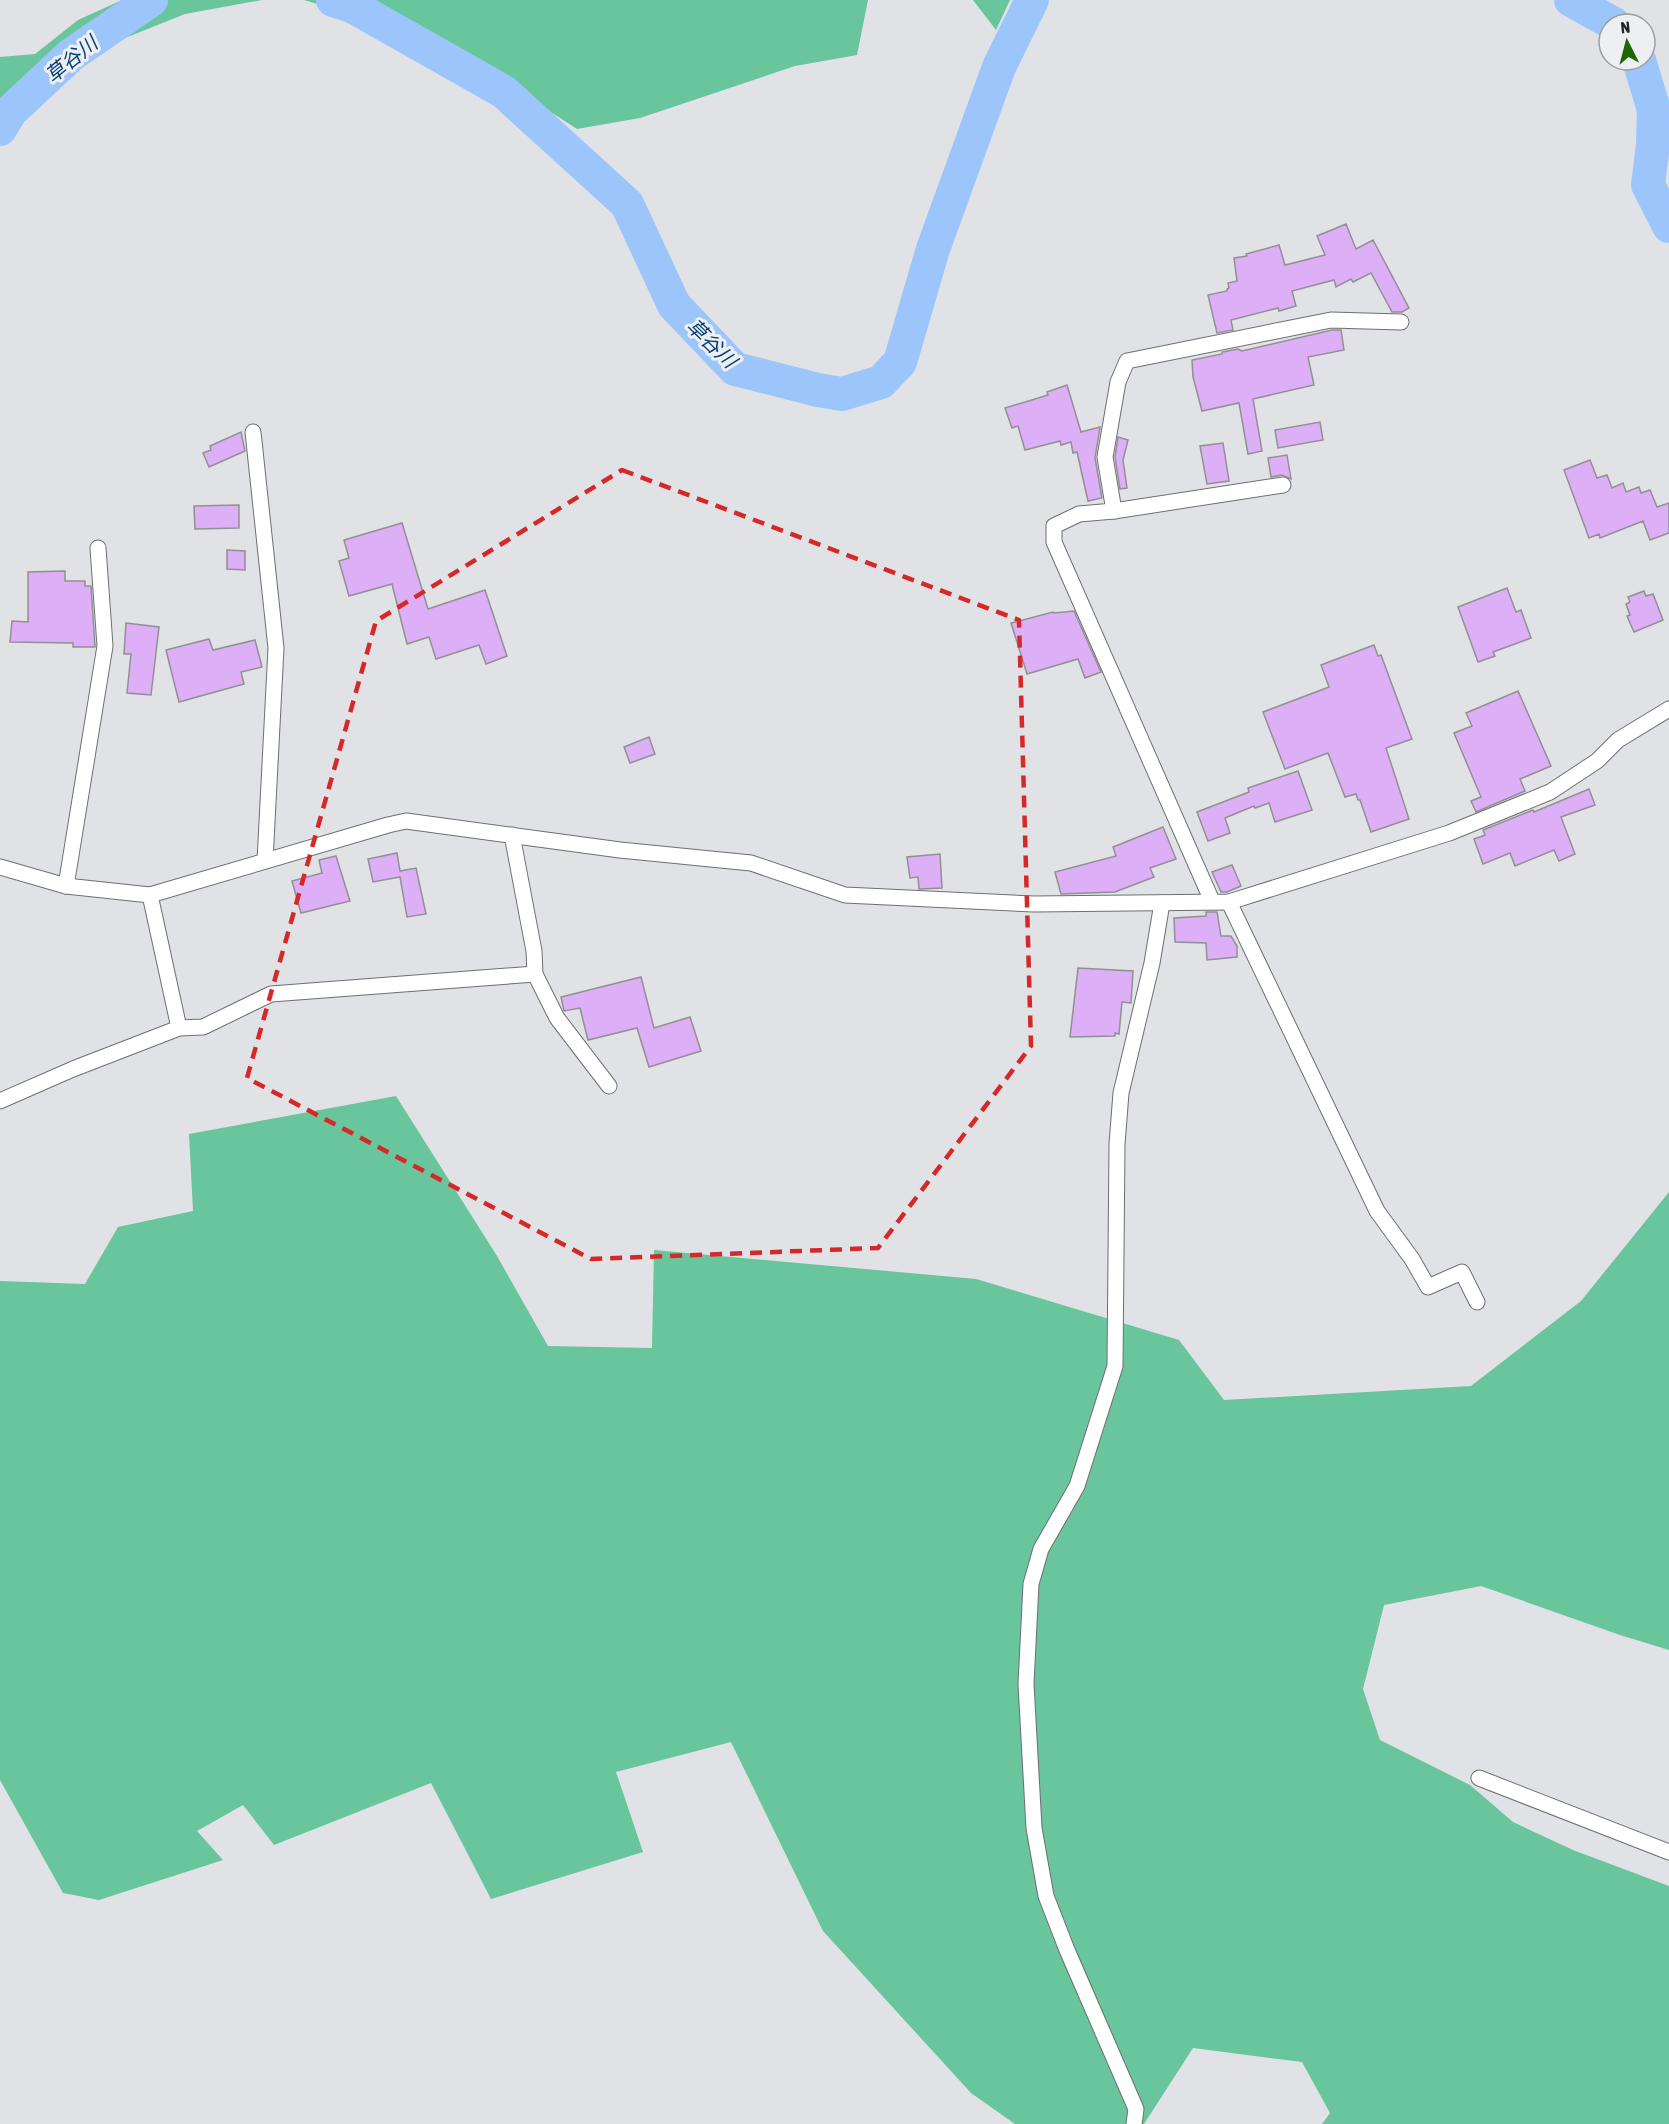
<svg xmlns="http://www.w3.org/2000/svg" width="1669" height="2124" font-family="'Asap Condensed','Noto Sans JP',sans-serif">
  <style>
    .forest { fill: #69c59b }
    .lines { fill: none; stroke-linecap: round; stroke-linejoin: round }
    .river { stroke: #9cc6fb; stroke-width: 34 }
    .building { fill: #dcaff6; stroke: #929093; stroke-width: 1.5 }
    .minor-casing { stroke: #6d6f72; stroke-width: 17 }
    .minor { stroke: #fff; stroke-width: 15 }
    .marked { fill: none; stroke: #d62828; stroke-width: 4.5; stroke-dasharray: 12 8; stroke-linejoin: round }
    .labels { text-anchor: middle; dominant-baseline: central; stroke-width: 6; stroke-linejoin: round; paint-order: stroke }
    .water-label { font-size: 20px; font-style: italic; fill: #043e76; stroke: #edeff2 }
  </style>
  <rect width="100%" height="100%" fill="#e0e2e5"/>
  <g class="forest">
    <path d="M 122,0 L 262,0 L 185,14 L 95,50 L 31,104 L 0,143 L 0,57 L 35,54 L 78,20 Z"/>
    <path d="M 304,0 L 868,0 L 857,55 L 795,66 L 640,118 L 577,129 L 438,39 Z"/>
    <path d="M 973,0 L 1010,0 L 996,30 Z"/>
    <path d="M 396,1096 L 497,1256 L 548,1346 L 652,1348 L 654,1250 L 976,1279 L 1179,1340 L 1224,1400 L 1471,1386 L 1581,1301 L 1669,1192 L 1669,1650 L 1620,1635 L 1481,1586 L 1384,1605 L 1363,1689 L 1380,1740 L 1470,1785 L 1513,1822 L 1573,1850 L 1669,1886 L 1669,2124 L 1322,2124 L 1330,2113 L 1302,2062 L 1193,2048 L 1144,2124 L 1015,2124 L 971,2093 L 823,1931 L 731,1742 L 616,1772 L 643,1852 L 491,1899 L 431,1783 L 274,1845 L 243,1805 L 197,1831 L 223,1860 L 99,1900 L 63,1893 L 0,1780 L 0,1281 L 85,1284 L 118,1227 L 193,1211 L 189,1134 Z"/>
  </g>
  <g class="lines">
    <g class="river">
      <path d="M 333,0 L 352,6 L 504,92 L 627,204 L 674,305 L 735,369 L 818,390 L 842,394 L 881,382 L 900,362 L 933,249 L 999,67 L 1032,0"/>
      <path d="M 1571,0 L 1614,24"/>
      <path d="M 1639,60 L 1654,110 L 1653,145 L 1648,185 L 1669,226"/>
      <path d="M 0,129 L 11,111 L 71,55 L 151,0"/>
    </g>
  </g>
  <g class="building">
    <path d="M 1346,224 L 1356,249 L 1373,240 L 1409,308 L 1402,312 L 1392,312 L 1371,273 L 1353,282 L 1351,279 L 1336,287 L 1334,280 L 1292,291 L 1296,306 L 1279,311 L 1278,308 L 1231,320 L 1233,330 L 1217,333 L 1208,295 L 1227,291 L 1227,289 L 1229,288 L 1228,283 L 1237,281 L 1234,258 L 1247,256 L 1246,254 L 1279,245 L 1285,265 L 1325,255 L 1317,236 Z"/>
    <path d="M 1332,330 L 1341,330 L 1344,350 L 1308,357 L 1314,385 L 1253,399 L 1262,451 L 1248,454 L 1239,403 L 1202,411 L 1193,377 L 1192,360 L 1222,354 L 1222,352 L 1238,349 L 1242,351 Z"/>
    <path d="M 1067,385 L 1081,432 L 1100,427 L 1095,458 L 1102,498 L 1088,501 L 1077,452 L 1073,453 L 1071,442 L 1061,445 L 1060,441 L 1025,450 L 1018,426 L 1012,428 L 1005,408 L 1048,395 L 1047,392 Z"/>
    <path d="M 1320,422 L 1323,440 L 1278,448 L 1275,430 Z"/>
    <path d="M 241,432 L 245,451 L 209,467 L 203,453 L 211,450 L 210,446 Z"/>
    <path d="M 1118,437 L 1128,440 L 1123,460 L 1127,488 L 1120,489 L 1115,457 Z"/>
    <path d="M 1223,443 L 1229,481 L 1207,484 L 1200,446 Z"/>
    <path d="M 1287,455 L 1291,479 L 1282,475 L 1271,477 L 1268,458 Z"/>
    <path d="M 1590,460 L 1597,478 L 1607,475 L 1612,488 L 1623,483 L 1626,492 L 1639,487 L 1641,493 L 1650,490 L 1657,507 L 1669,503 L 1669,533 L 1650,540 L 1643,521 L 1600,538 L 1599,534 L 1589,538 L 1564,470 Z"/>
    <path d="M 239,505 L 239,528 L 195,529 L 194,506 Z"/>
    <path d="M 402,523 L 428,609 L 485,590 L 507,656 L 486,664 L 479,645 L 436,659 L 429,637 L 407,644 L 392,584 L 349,596 L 339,561 L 349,558 L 344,540 Z"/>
    <path d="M 227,550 L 245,551 L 245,570 L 227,569 Z"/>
    <path d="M 65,571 L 65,581 L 85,581 L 85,586 L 91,586 L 95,647 L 73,647 L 73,643 L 10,642 L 12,621 L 28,622 L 28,572 Z"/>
    <path d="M 1507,588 L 1516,612 L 1521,610 L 1531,638 L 1493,652 L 1495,656 L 1478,662 L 1458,607 Z"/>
    <path d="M 1644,591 L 1646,596 L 1653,594 L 1663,620 L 1634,632 L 1627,616 L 1630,615 L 1626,604 L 1630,602 L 1628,597 Z"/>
    <path d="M 1074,611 L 1101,672 L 1085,678 L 1078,659 L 1027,674 L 1011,623 L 1053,612 L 1054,613 Z"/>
    <path d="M 126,623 L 159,627 L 151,695 L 127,693 L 131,654 L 124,654 Z"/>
    <path d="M 209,639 L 213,650 L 255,640 L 262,667 L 241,672 L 244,684 L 179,702 L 166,650 Z"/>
    <path d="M 1374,645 L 1378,656 L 1381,655 L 1412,739 L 1386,748 L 1409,819 L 1371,832 L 1360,800 L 1358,800 L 1356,794 L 1345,797 L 1328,753 L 1285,769 L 1263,712 L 1329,687 L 1321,665 Z"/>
    <path d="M 1518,691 L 1551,766 L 1520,779 L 1525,791 L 1476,812 L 1471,801 L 1481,797 L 1454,733 L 1472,726 L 1466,713 Z"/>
    <path d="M 649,737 L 655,754 L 630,763 L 624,747 Z"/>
    <path d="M 1298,771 L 1312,810 L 1275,822 L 1269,803 L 1255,808 L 1254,806 L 1225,818 L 1230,833 L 1208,841 L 1197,812 L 1249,792 L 1248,788 Z"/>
    <path d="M 1589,789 L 1595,805 L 1561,817 L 1575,854 L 1559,861 L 1554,850 L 1515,866 L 1510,853 L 1483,864 L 1474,839 L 1485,835 L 1483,830 L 1533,810 L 1534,812 Z"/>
    <path d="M 1163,827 L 1176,859 L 1150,868 L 1154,877 L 1115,892 L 1061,894 L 1055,872 L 1116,856 L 1113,847 Z"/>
    <path d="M 397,853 L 400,871 L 416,868 L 426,914 L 407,917 L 400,877 L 373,882 L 368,859 Z"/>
    <path d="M 940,854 L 942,888 L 919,889 L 918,877 L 910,878 L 907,857 Z"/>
    <path d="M 336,856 L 350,901 L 301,913 L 292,881 L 322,873 L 319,860 Z"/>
    <path d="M 1232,865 L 1241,886 L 1227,892 L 1221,892 L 1212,872 Z"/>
    <path d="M 1206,912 L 1217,912 L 1221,936 L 1231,936 L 1237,946 L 1237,957 L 1207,960 L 1206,943 L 1175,942 L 1174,918 L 1206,916 Z"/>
    <path d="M 1078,968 L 1133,971 L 1131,1003 L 1122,1002 L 1119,1034 L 1115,1033 L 1115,1036 L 1070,1037 Z"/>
    <path d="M 641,977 L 654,1028 L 690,1017 L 701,1051 L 649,1067 L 637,1028 L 588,1040 L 580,1008 L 564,1011 L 561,997 Z"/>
  </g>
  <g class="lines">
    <defs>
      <g id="minor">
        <path d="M 253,432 L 276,648 L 265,861"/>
        <path d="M 1114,511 L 1283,485"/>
        <path d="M 512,835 L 534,951 L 535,974 L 557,1018 L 609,1086"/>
        <path d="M 0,867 L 66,886 L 150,895 L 388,825 L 406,821 L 620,850 L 751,863 L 845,895 L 1034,904 L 1229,902 L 1449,833 L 1550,792 L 1597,761 L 1618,740 L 1669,709"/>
        <path d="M 66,886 L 105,646 L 98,548"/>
        <path d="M 1212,901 L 1054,542 L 1054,526 L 1079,514 L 1114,511 L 1105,457 L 1118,382 L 1127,361 L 1331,320 L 1401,322"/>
        <path d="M 1229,902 L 1377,1211 L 1412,1259 L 1428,1287 L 1462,1272 L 1477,1302"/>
        <path d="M 179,1028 L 203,1027 L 271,994 L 535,974"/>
        <path d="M 0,1101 L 73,1069 L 179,1028 L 150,895"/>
        <path d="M 1479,1778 L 1669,1852"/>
        <path d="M 1134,2124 L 1136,2109 L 1067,1950 L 1046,1896 L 1034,1828 L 1026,1684 L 1031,1584 L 1041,1549 L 1077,1486 L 1115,1366 L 1117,1144 L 1121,1093 L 1152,963 L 1162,903"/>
      </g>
    </defs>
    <use href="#minor" class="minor-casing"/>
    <use href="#minor" class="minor"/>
  </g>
  <path class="marked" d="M 622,470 L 1019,620 L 1031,1046 L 878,1248 L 591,1259 L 247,1078 L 376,621 Z"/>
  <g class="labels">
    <g class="water-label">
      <text transform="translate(71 59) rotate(-39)">草谷川</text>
      <text transform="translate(712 343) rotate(44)">草谷川</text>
    </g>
  </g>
  <g transform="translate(1627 42) rotate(354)"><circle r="28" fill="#edeff2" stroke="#9d9ea0" stroke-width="1.5"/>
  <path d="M0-4.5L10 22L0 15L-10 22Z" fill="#1d6701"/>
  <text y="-9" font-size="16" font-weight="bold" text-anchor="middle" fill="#242526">N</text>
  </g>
</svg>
